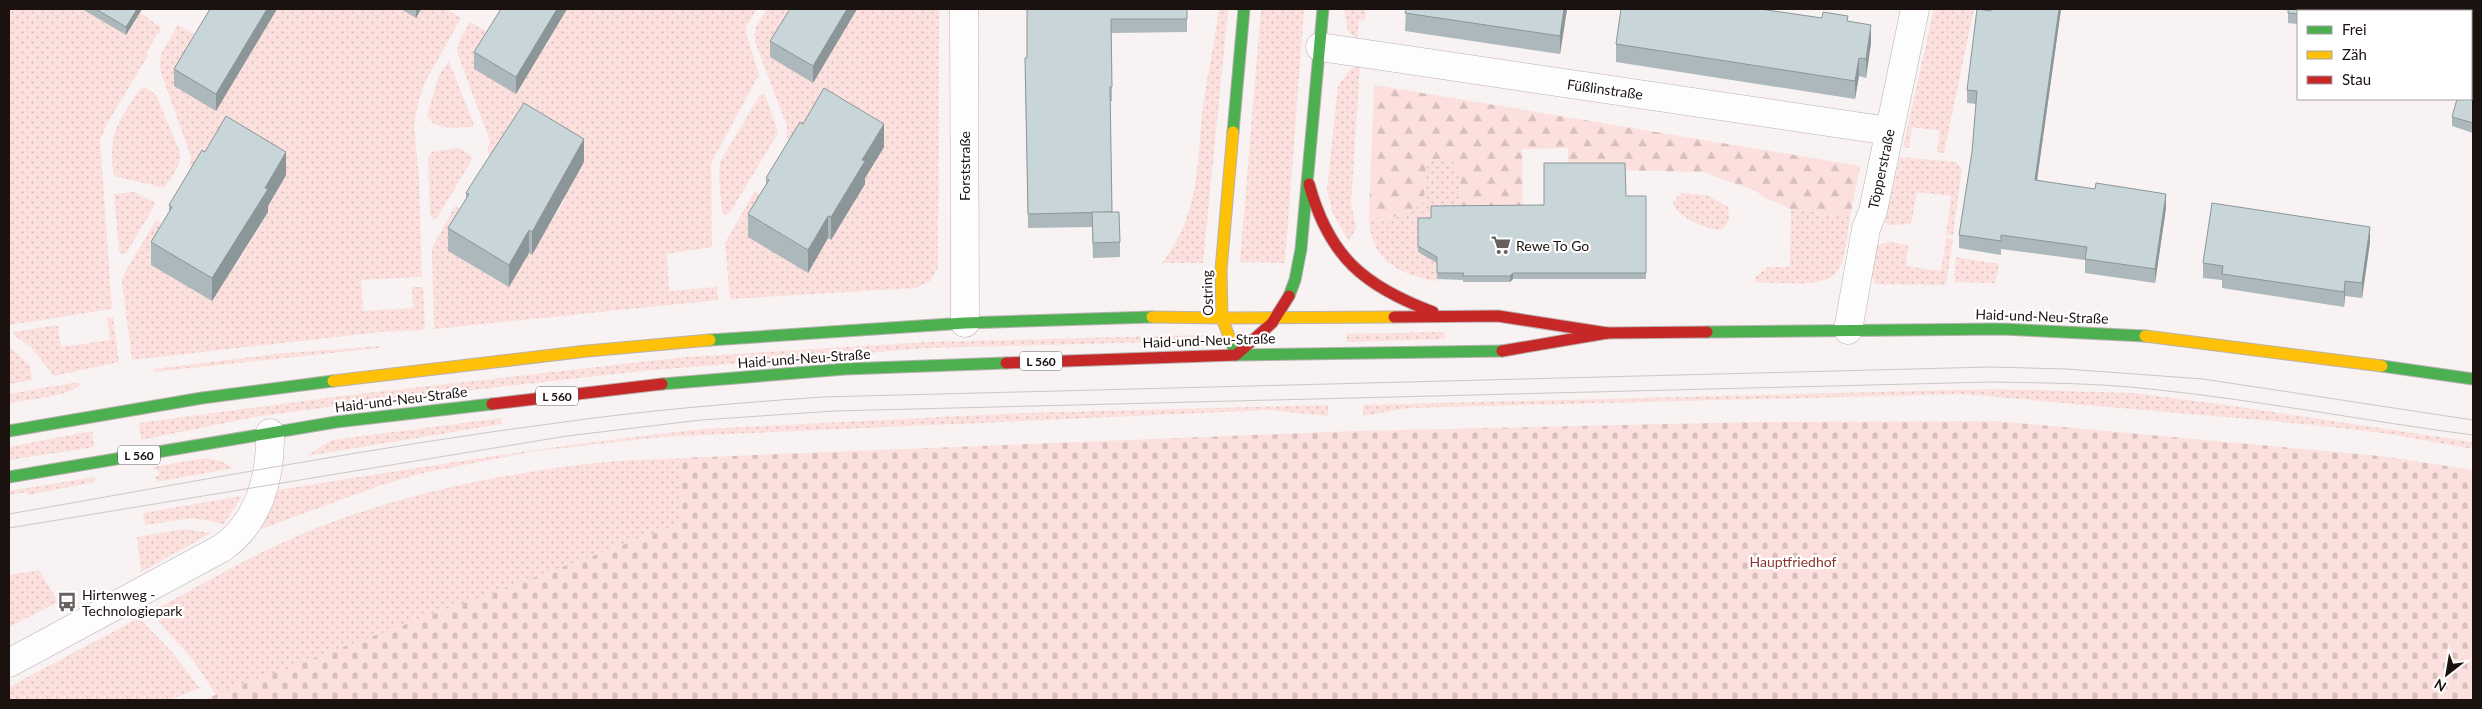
<svg xmlns="http://www.w3.org/2000/svg" width="2482" height="709" font-family="Lato,sans-serif">
  <style>
    .green { fill: url(#green-dots) }
    .forest { fill: url(#forest-firs) }
    .cemetery { fill: url(#cemetery-stones) }
    .lines { fill: none; stroke-linecap: round; stroke-linejoin: round }
    .street-casing { stroke: #b9b1b0; stroke-width: 29 }
    .fast-casing { stroke: #b9b1b0; stroke-width: 13 }
    .slow-casing { stroke: #b9b1b0; stroke-width: 13 }
    .jam-casing { stroke: #b9b1b0; stroke-width: 13 }
    .street { stroke: #fefdfd; stroke-width: 28 }
    .fast { stroke: #4caf50; stroke-width: 11 }
    .slow { stroke: #ffc107; stroke-width: 11 }
    .jam { stroke: #c62828; stroke-width: 11 }
    .tram { stroke: #c9c8c8; stroke-width: 1 }
    .wall { fill: #acb8bb }
    .shaded-wall { fill: #8c9698 }
    .building { fill: #c8d6d9; stroke: #8c9698 }
    .labels { text-anchor: middle; dominant-baseline: central; stroke-width: 4.5; stroke-linejoin: round; paint-order: stroke }
    .shield { fill: #fff; stroke: #5f5958; stroke-width: 1 }
    .shield-label { font-size: 12px; font-weight: bold; fill: #1b1210 }
    .street-label { font-size: 14px; fill: #1b1210; stroke: #fff }
    .poi-label { font-size: 14px; fill: #1b1210; stroke: #fff; text-anchor: start }
    .park-label { font-size: 14px; fill: #8b362f; stroke: #fff }
  </style>
  <defs>
    <pattern id="green-dots" width="8" height="8" patternUnits="userSpaceOnUse" patternTransform="scale(1.25)"><rect width="8" height="8" fill="#fbe0dd"/><path d="M2 2h.1M6 6h.1" fill="none" stroke="#d7bfbd" stroke-width="1.8" stroke-linecap="round"/></pattern>
    <pattern id="forest-firs" width="22" height="20" patternUnits="userSpaceOnUse" patternTransform="scale(1.25)"><rect width="22" height="20" fill="#fbe0dd"/><path d="M5 1l3.5 6h-7zM16 11l3.5 6h-7z" fill="#d7bfbd"/></pattern>
    <pattern id="cemetery-stones" width="16" height="16" patternUnits="userSpaceOnUse" patternTransform="scale(1.25)"><rect width="16" height="16" fill="#fbe0dd"/><path d="M2 7V4a2 2 0 0 1 4 0v3zM10 15v-3a2 2 0 0 1 4 0v3z" fill="#d7bfbd"/></pattern>
  </defs>
  <rect width="100%" height="100%" fill="#f8f2f2"/>
  <g class="green">
    <path d="M 9,9 L 138,11 L 160,27 L 161,34 L 158,33 L 146,53 L 149,54 L 109,120 L 100,140 L 112,309 L 9,325 Z"/>
    <path d="M 277,9 L 446,9 L 461,18 L 425,82 L 419,100 L 414,124 L 419,178 L 422,277 L 361,280 L 363,311 L 413,308 L 412,287 L 423,287 L 425,330 L 380,332 L 132,360 L 122,282 L 124,274 L 156,220 L 235,267 L 268,212 L 189,165 L 191,157 L 160,69 L 161,54 L 178,25 L 202,39 L 230,87 Z"/>
    <path d="M 567,9 L 757,9 L 746,27 L 746,33 L 759,75 L 711,163 L 712,247 L 667,254 L 669,291 L 717,287 L 718,300 L 434,329 L 432,248 L 455,206 L 467,213 L 509,287 L 529,253 L 532,254 L 565,199 L 487,152 L 490,141 L 457,52 L 459,41 L 470,22 L 494,36 L 528,73 Z"/>
    <path d="M 767,9 L 784,9 L 796,16 L 857,9 L 939,9 L 938,268 L 930,281 L 916,288 L 730,299 L 725,243 L 755,191 L 767,198 L 808,273 L 828,238 L 831,240 L 865,184 L 862,182 L 883,147 L 799,145 L 787,138 L 787,126 L 755,42 L 755,28 Z"/>
    <path d="M 1219,9 L 1228,9 L 1203,263 L 1162,263 C 1201,213 1196,165 1203,107 C 1207,74 1215,42 1219,9 Z"/>
    <path d="M 1261,9 L 1304,9 L 1285,263 L 1240,262 Z"/>
    <path d="M 1344,9 L 1366,9 L 1365,21 L 1359,20 L 1357,39 L 1348,31 Z"/>
    <path d="M 1934,9 L 1974,9 L 1944,153 L 1937,152 L 1940,131 L 1912,127 L 1909,148 L 1903,147 Z"/>
    <path d="M 449,61 L 474,125 L 473,127 C 459,127 433,132 427,115 L 439,75 Z"/>
    <path d="M 1360,66 L 1351,204 L 1356,228 L 1349,241 L 1333,214 L 1327,190 L 1338,86 L 1352,68 Z"/>
    <path d="M 145,87 L 156,95 L 180,152 C 182,166 172,176 164,188 L 114,176 C 108,133 117,124 140,89 Z"/>
    <path d="M 765,94 L 778,133 L 731,211 L 725,216 L 722,211 L 719,180 L 720,162 L 760,95 Z"/>
    <path d="M 456,148 L 462,149 L 473,158 L 437,218 L 433,219 L 430,214 L 428,158 L 432,152 Z"/>
    <path d="M 1900,157 L 1956,162 L 1962,169 L 1953,235 L 1946,235 L 1951,196 L 1917,192 L 1911,224 L 1889,225 L 1885,223 Z"/>
    <path d="M 1434,159 L 1455,162 L 1460,174 L 1461,212 L 1437,212 L 1437,281 C 1400,275 1369,260 1369,217 L 1390,219 L 1419,206 L 1424,201 L 1426,162 Z"/>
    <path d="M 134,192 L 156,203 L 127,252 L 121,254 L 119,251 L 114,194 Z"/>
    <path d="M 1682,193 L 1707,195 L 1728,207 L 1729,219 L 1723,229 C 1711,233 1674,216 1673,202 Z"/>
    <path d="M 1791,209 L 1850,217 C 1847,233 1847,256 1838,270 C 1825,290 1776,282 1755,282 L 1755,277 L 1768,267 L 1790,267 Z"/>
    <path d="M 1946,238 L 1953,239 L 1946,285 L 1875,284 L 1870,268 L 1876,245 L 1890,242 L 1908,245 L 1906,266 L 1941,271 Z"/>
    <path d="M 1956,257 L 1999,264 L 1995,283 L 1954,282 Z"/>
    <path d="M 113,317 L 119,362 L 54,376 L 31,347 L 15,336 L 13,332 L 58,325 L 61,347 L 110,340 L 107,318 Z"/>
    <path d="M 1440,332 L 1445,334 L 1445,339 L 1347,342 L 1346,334 Z"/>
    <path d="M 1203,335 L 1202,340 L 1197,341 L 928,348 L 642,371 L 382,400 L 260,416 L 141,440 L 139,423 L 341,396 L 686,357 L 927,342 Z"/>
    <path d="M 9,346 L 30,366 L 32,380 L 9,384 Z"/>
    <path d="M 380,346 L 379,348 L 153,372 L 155,369 L 275,354 Z"/>
    <path d="M 78,382 L 81,384 C 67,398 28,399 9,403 L 9,394 Z"/>
    <path d="M 1994,389 L 2133,393 L 2219,404 L 2473,442 L 2473,449 L 2383,433 L 2304,424 L 1962,394 L 1409,408 L 1363,416 L 1363,405 Z"/>
    <path d="M 1328,405 L 1328,416 L 1270,410 L 661,437 L 535,451 L 419,474 L 379,486 L 261,529 L 278,490 C 420,467 561,444 704,429 L 1024,413 Z"/>
    <path d="M 501,418 L 502,424 L 306,456 L 332,440 Z"/>
    <path d="M 92,431 L 94,447 L 9,460 L 9,447 Z"/>
    <path d="M 205,458 L 221,461 L 233,468 L 156,482 L 155,477 L 159,475 L 158,469 L 154,470 L 153,467 Z"/>
    <path d="M 680,458 L 680,524 L 216,695 L 193,660 L 150,612 C 191,591 231,567 273,547 C 370,501 480,477 586,464 C 617,460 649,460 680,458 Z"/>
    <path d="M 95,477 L 95,481 L 89,483 L 28,495 L 27,492 L 9,495 L 9,491 Z"/>
    <path d="M 242,496 L 224,524 L 193,518 L 145,525 L 143,513 Z"/>
    <path d="M 185,529 L 211,533 L 141,572 L 137,537 Z"/>
    <path d="M 39,570 L 58,602 L 9,627 L 9,575 Z"/>
    <path d="M 139,618 L 172,652 L 200,688 L 170,700 L 9,700 L 9,687 Z"/>
  </g>
  <path class="forest" d="M 1374,85 L 1860,166 L 1850,217 L 1791,209 L 1765,198 L 1756,191 L 1703,172 L 1568,169 L 1568,148 L 1522,149 L 1523,212 L 1461,212 L 1460,174 L 1455,162 L 1434,159 L 1426,162 L 1424,201 L 1419,206 L 1389,219 L 1369,217 Z"/>
  <path class="cemetery" d="M 1996,421 L 2380,456 L 2473,470 L 2473,700 L 203,700 L 256,679 L 680,524 L 680,458 L 1355,431 L 1756,422 Z"/>
  <g class="lines">
    <defs>
      <g id="street">
        <path d="M 964,9 L 965,323"/>
        <path d="M 1320,47 L 1889,131"/>
        <path d="M 1848,330 L 1866,229 L 1873,211 L 1915,9"/>
        <path d="M 9,663 L 222,548 C 259,522 271,477 270,433"/>
      </g>
      <g id="fast">
        <path d="M 1233,132 L 1244,9"/>
        <path d="M 1289,296 L 1295,280 L 1301,249 L 1323,9"/>
        <path d="M 1707,332 L 2001,329 L 2145,336"/>
        <path d="M 1230,339 L 1236,355 L 1502,351"/>
        <path d="M 710,340 L 965,323 L 1152,317"/>
        <path d="M 2382,366 L 2473,379"/>
        <path d="M 662,384 L 845,369 L 1006,363"/>
        <path d="M 9,431 L 202,398 L 333,381"/>
        <path d="M 9,477 L 336,422 L 492,404"/>
      </g>
      <g id="slow">
        <path d="M 1152,317 L 1222,318 L 1221,270 L 1233,132"/>
        <path d="M 2145,336 L 2382,366"/>
        <path d="M 1230,339 L 1222,318 L 1394,317"/>
        <path d="M 333,381 L 587,351 L 710,340"/>
      </g>
      <g id="jam">
        <path d="M 1309,184 C 1329,257 1364,286 1433,312"/>
        <path d="M 1394,317 L 1498,316 L 1607,333"/>
        <path d="M 1502,351 L 1607,333 L 1707,332"/>
        <path d="M 1006,363 L 1236,355 L 1272,323 L 1289,296"/>
        <path d="M 492,404 L 662,384"/>
      </g>
    </defs>
    <use href="#street" class="street-casing"/>
    <use href="#fast" class="fast-casing"/>
    <use href="#slow" class="slow-casing"/>
    <use href="#jam" class="jam-casing"/>
    <use href="#street" class="street"/>
    <use href="#fast" class="fast"/>
    <use href="#slow" class="slow"/>
    <use href="#jam" class="jam"/>
    <g class="tram">
      <path d="M 9,514 C 193,482 378,446 564,422 C 650,410 736,403 823,397 L 1990,367 L 2066,369 L 2203,379 L 2473,420"/>
      <path d="M 9,528 L 567,436 L 701,420 L 834,411 L 1991,382 C 2044,383 2097,383 2150,389 C 2258,400 2365,421 2473,435"/>
    </g>
  </g>
  <g class="wall">
    <path d="M 82,9 L 142,9 L 126,35 Z"/>
    <path d="M 277,9 L 216,111 L 174,86 L 174,69 Z"/>
    <path d="M 401,9 L 421,9 L 416,18 Z"/>
    <path d="M 567,9 L 516,94 L 474,69 L 474,52 Z"/>
    <path d="M 857,9 L 813,83 L 770,57 L 770,41 Z"/>
    <path d="M 1027,9 L 1187,9 L 1187,32 L 1111,33 L 1112,101 L 1110,101 L 1112,212 L 1120,242 L 1120,257 L 1093,258 L 1092,227 L 1028,228 L 1025,72 L 1027,58 Z"/>
    <path d="M 1406,9 L 1567,9 L 1560,54 L 1405,31 Z"/>
    <path d="M 1991,9 L 2061,9 L 2037,180 L 2166,208 L 2155,283 L 2085,273 L 2085,260 L 2001,249 L 2001,255 L 1959,248 L 1959,235 L 1972,152 L 1976,104 L 1967,103 L 1967,90 Z"/>
    <path d="M 2288,9 L 2440,9 L 2440,11 L 2298,11 L 2298,24 L 2288,23 Z"/>
    <path d="M 1822,18 L 1848,21 L 1871,43 L 1866,78 L 1859,76 L 1855,99 L 1616,62 L 1616,44 Z"/>
    <path d="M 2473,45 L 2473,133 L 2452,126 L 2452,117 Z"/>
    <path d="M 884,147 L 865,178 L 865,184 L 831,240 L 828,238 L 808,273 L 748,237 L 748,214 L 766,185 L 766,178 Z"/>
    <path d="M 205,152 L 286,175 L 268,206 L 268,212 L 212,301 L 151,265 L 151,242 L 169,213 L 169,205 Z"/>
    <path d="M 584,162 L 532,255 L 529,253 L 509,287 L 448,251 L 448,228 L 466,199 L 466,193 Z"/>
    <path d="M 1626,196 L 1646,196 L 1646,279 L 1513,279 L 1510,282 L 1463,282 L 1463,280 L 1437,279 L 1437,263 L 1418,252 L 1418,218 L 1431,218 Z"/>
    <path d="M 2370,242 L 2362,298 L 2345,296 L 2344,307 L 2222,288 L 2222,280 L 2203,278 L 2203,263 Z"/>
  </g>
  <g class="shaded-wall">
    <path d="M 137,9 L 142,9 L 126,35 L 126,27 Z"/>
    <path d="M 267,9 L 277,9 L 216,111 L 216,94 Z"/>
    <path d="M 416,9 L 421,9 L 416,18 Z"/>
    <path d="M 557,9 L 567,9 L 516,94 L 516,77 Z"/>
    <path d="M 847,9 L 857,9 L 813,83 L 813,66 Z"/>
    <path d="M 1564,9 L 1567,9 L 1560,54 L 1560,36 Z"/>
    <path d="M 2059,9 L 2061,9 L 2035,194 L 2035,180 Z"/>
    <path d="M 1871,25 L 1871,43 L 1866,78 L 1866,59 Z"/>
    <path d="M 1859,58 L 1859,76 L 1855,99 L 1855,81 Z"/>
    <path d="M 884,124 L 884,147 L 865,178 L 865,184 L 831,240 L 831,217 L 862,160 Z"/>
    <path d="M 584,139 L 584,162 L 532,255 L 532,232 Z"/>
    <path d="M 286,152 L 286,175 L 268,206 L 268,212 L 212,301 L 212,278 Z"/>
    <path d="M 2166,194 L 2166,208 L 2155,283 L 2155,269 Z"/>
    <path d="M 828,216 L 828,238 L 808,273 L 808,250 Z"/>
    <path d="M 2370,227 L 2370,242 L 2362,298 L 2362,283 Z"/>
    <path d="M 529,230 L 529,253 L 509,287 L 509,265 Z"/>
    <path d="M 1513,273 L 1513,279 L 1510,282 L 1510,276 Z"/>
    <path d="M 2345,281 L 2345,296 L 2344,307 L 2344,292 Z"/>
  </g>
  <g class="building">
    <path d="M 96,9 L 137,9 L 126,27 Z"/>
    <path d="M 210,9 L 267,9 L 216,94 L 174,69 Z"/>
    <path d="M 501,9 L 557,9 L 516,77 L 474,52 Z"/>
    <path d="M 790,9 L 847,9 L 813,66 L 770,41 Z"/>
    <path d="M 1027,9 L 1187,9 L 1187,19 L 1111,19 L 1112,87 L 1110,87 L 1112,212 L 1028,214 L 1025,58 L 1027,58 Z"/>
    <path d="M 1406,9 L 1564,9 L 1560,36 L 1405,13 Z"/>
    <path d="M 1621,9 L 1760,9 L 1822,18 L 1823,12 L 1848,16 L 1847,21 L 1871,25 L 1866,59 L 1859,58 L 1855,81 L 1616,44 Z"/>
    <path d="M 1977,9 L 1991,11 L 1991,9 L 2059,9 L 2035,180 L 2095,189 L 2096,183 L 2166,194 L 2155,269 L 2085,259 L 2087,247 L 2001,235 L 2001,241 L 1959,235 L 1972,152 L 1977,91 L 1967,90 Z"/>
    <path d="M 2288,9 L 2438,9 L 2438,11 L 2298,11 L 2298,14 L 2288,13 Z"/>
    <path d="M 2473,45 L 2473,123 L 2452,117 L 2457,99 L 2471,99 L 2471,54 Z"/>
    <path d="M 824,88 L 884,124 L 862,160 L 865,161 L 831,217 L 828,216 L 808,250 L 748,214 L 769,180 L 766,178 L 800,122 L 803,124 Z"/>
    <path d="M 524,103 L 584,139 L 532,232 L 529,230 L 509,265 L 448,228 L 469,194 L 466,193 L 474,180 Z"/>
    <path d="M 226,116 L 286,152 L 265,188 L 268,189 L 212,278 L 151,242 L 172,207 L 169,205 L 202,150 L 205,152 Z"/>
    <path d="M 1544,163 L 1625,163 L 1626,196 L 1646,196 L 1646,273 L 1513,273 L 1510,276 L 1463,276 L 1464,273 L 1437,273 L 1437,257 L 1418,246 L 1418,218 L 1431,218 L 1431,206 L 1544,205 Z"/>
    <path d="M 2212,203 L 2370,227 L 2362,283 L 2345,281 L 2344,292 L 2222,274 L 2223,266 L 2203,263 Z"/>
    <path d="M 1092,212 L 1119,212 L 1120,242 L 1093,243 Z"/>
  </g>
  <defs>
    <symbol id="supermarket-bare" viewBox="-9 -9 18 18"><path d="M-6-5.5h2.5l.6 2H6L4.5 2H-2.5L-4.4-4H-6ZM-1.5 3.2a1.3 1.3 0 1 0 .1 0ZM3 3.2a1.3 1.3 0 1 0 .1 0Z" fill="#68605f" stroke="#fff" stroke-width="2.5" paint-order="stroke"/></symbol>
    <symbol id="bus-bare" viewBox="-9 -9 18 18"><path d="M-5-6H5V4H4V6H2V4H-2V6H-4V4H-5ZM-3.5-4V0h7V-4ZM-3.5 1.2v1.5H-2V1.2ZM2 1.2v1.5H3.5V1.2Z" fill="#68605f" stroke="#fff" stroke-width="2.5" paint-order="stroke"/></symbol>
  </defs>
  <g fill-rule="evenodd">
    <use href="#supermarket-bare" x="1487" y="231" width="28" height="28"/>
    <use href="#bus-bare" x="53" y="588" width="28" height="28"/>
  </g>
  <g class="labels">
    <g class="shield">
      <rect x="1020" y="351.5" width="42" height="19" rx="4"/>
      <rect x="536" y="386.5" width="42" height="19" rx="4"/>
      <rect x="118" y="445.5" width="42" height="19" rx="4"/>
    </g>
    <g class="shield-label">
      <text x="1041" y="361">L 560</text>
      <text x="557" y="396">L 560</text>
      <text x="139" y="455">L 560</text>
    </g>
    <g class="street-label">
      <text transform="translate(1605 89) rotate(8)">Füßlinstraße</text>
      <text transform="translate(964 166) rotate(-90)">Forststraße</text>
      <text transform="translate(1881 169) rotate(-78)">Töpperstraße</text>
      <text transform="translate(1207 293) rotate(-92)">Ostring</text>
      <text transform="translate(2042 316) rotate(2)">Haid-und-Neu-Straße</text>
      <text transform="translate(1209 340) rotate(-2)">Haid-und-Neu-Straße</text>
      <text transform="translate(804 358) rotate(-4)">Haid-und-Neu-Straße</text>
      <text transform="translate(401 399) rotate(-7)">Haid-und-Neu-Straße</text>
    </g>
    <g class="poi-label">
      <text x="1516" y="245">Rewe To Go</text>
      <text x="82" y="594">Hirtenweg -<tspan x="82" dy="16">Technologiepark</tspan></text>
    </g>
    <g class="park-label">
      <text x="1793" y="561">Hauptfriedhof</text>
    </g>
  </g>
  <rect width="2482" height="709" fill="none" stroke="#1b1210" stroke-width="20"/>
  <rect x="2297" y="10" width="175" height="90" fill="#ffffff" stroke="#a4a09f"/>
  <rect x="2307" y="26" width="25" height="8" fill="#4caf50" stroke="#a4a09f"/>
  <text x="2342" y="35" font-size="15" fill="#1b1210">Frei</text>
  <rect x="2307" y="51" width="25" height="8" fill="#ffc107" stroke="#a4a09f"/>
  <text x="2342" y="60" font-size="15" fill="#1b1210">Zäh</text>
  <rect x="2307" y="76" width="25" height="8" fill="#c62828" stroke="#a4a09f"/>
  <text x="2342" y="85" font-size="15" fill="#1b1210">Stau</text>
  <g transform="translate(2447 674) rotate(211)" stroke="#ffffff" stroke-width="4" paint-order="stroke">
  <path d="M0-4L9 19L0 12L-9 19Z" fill="#1b1210"/>
  <text y="-8" font-size="14" font-weight="bold" text-anchor="middle" fill="#1b1210">N</text>
  </g>
</svg>
